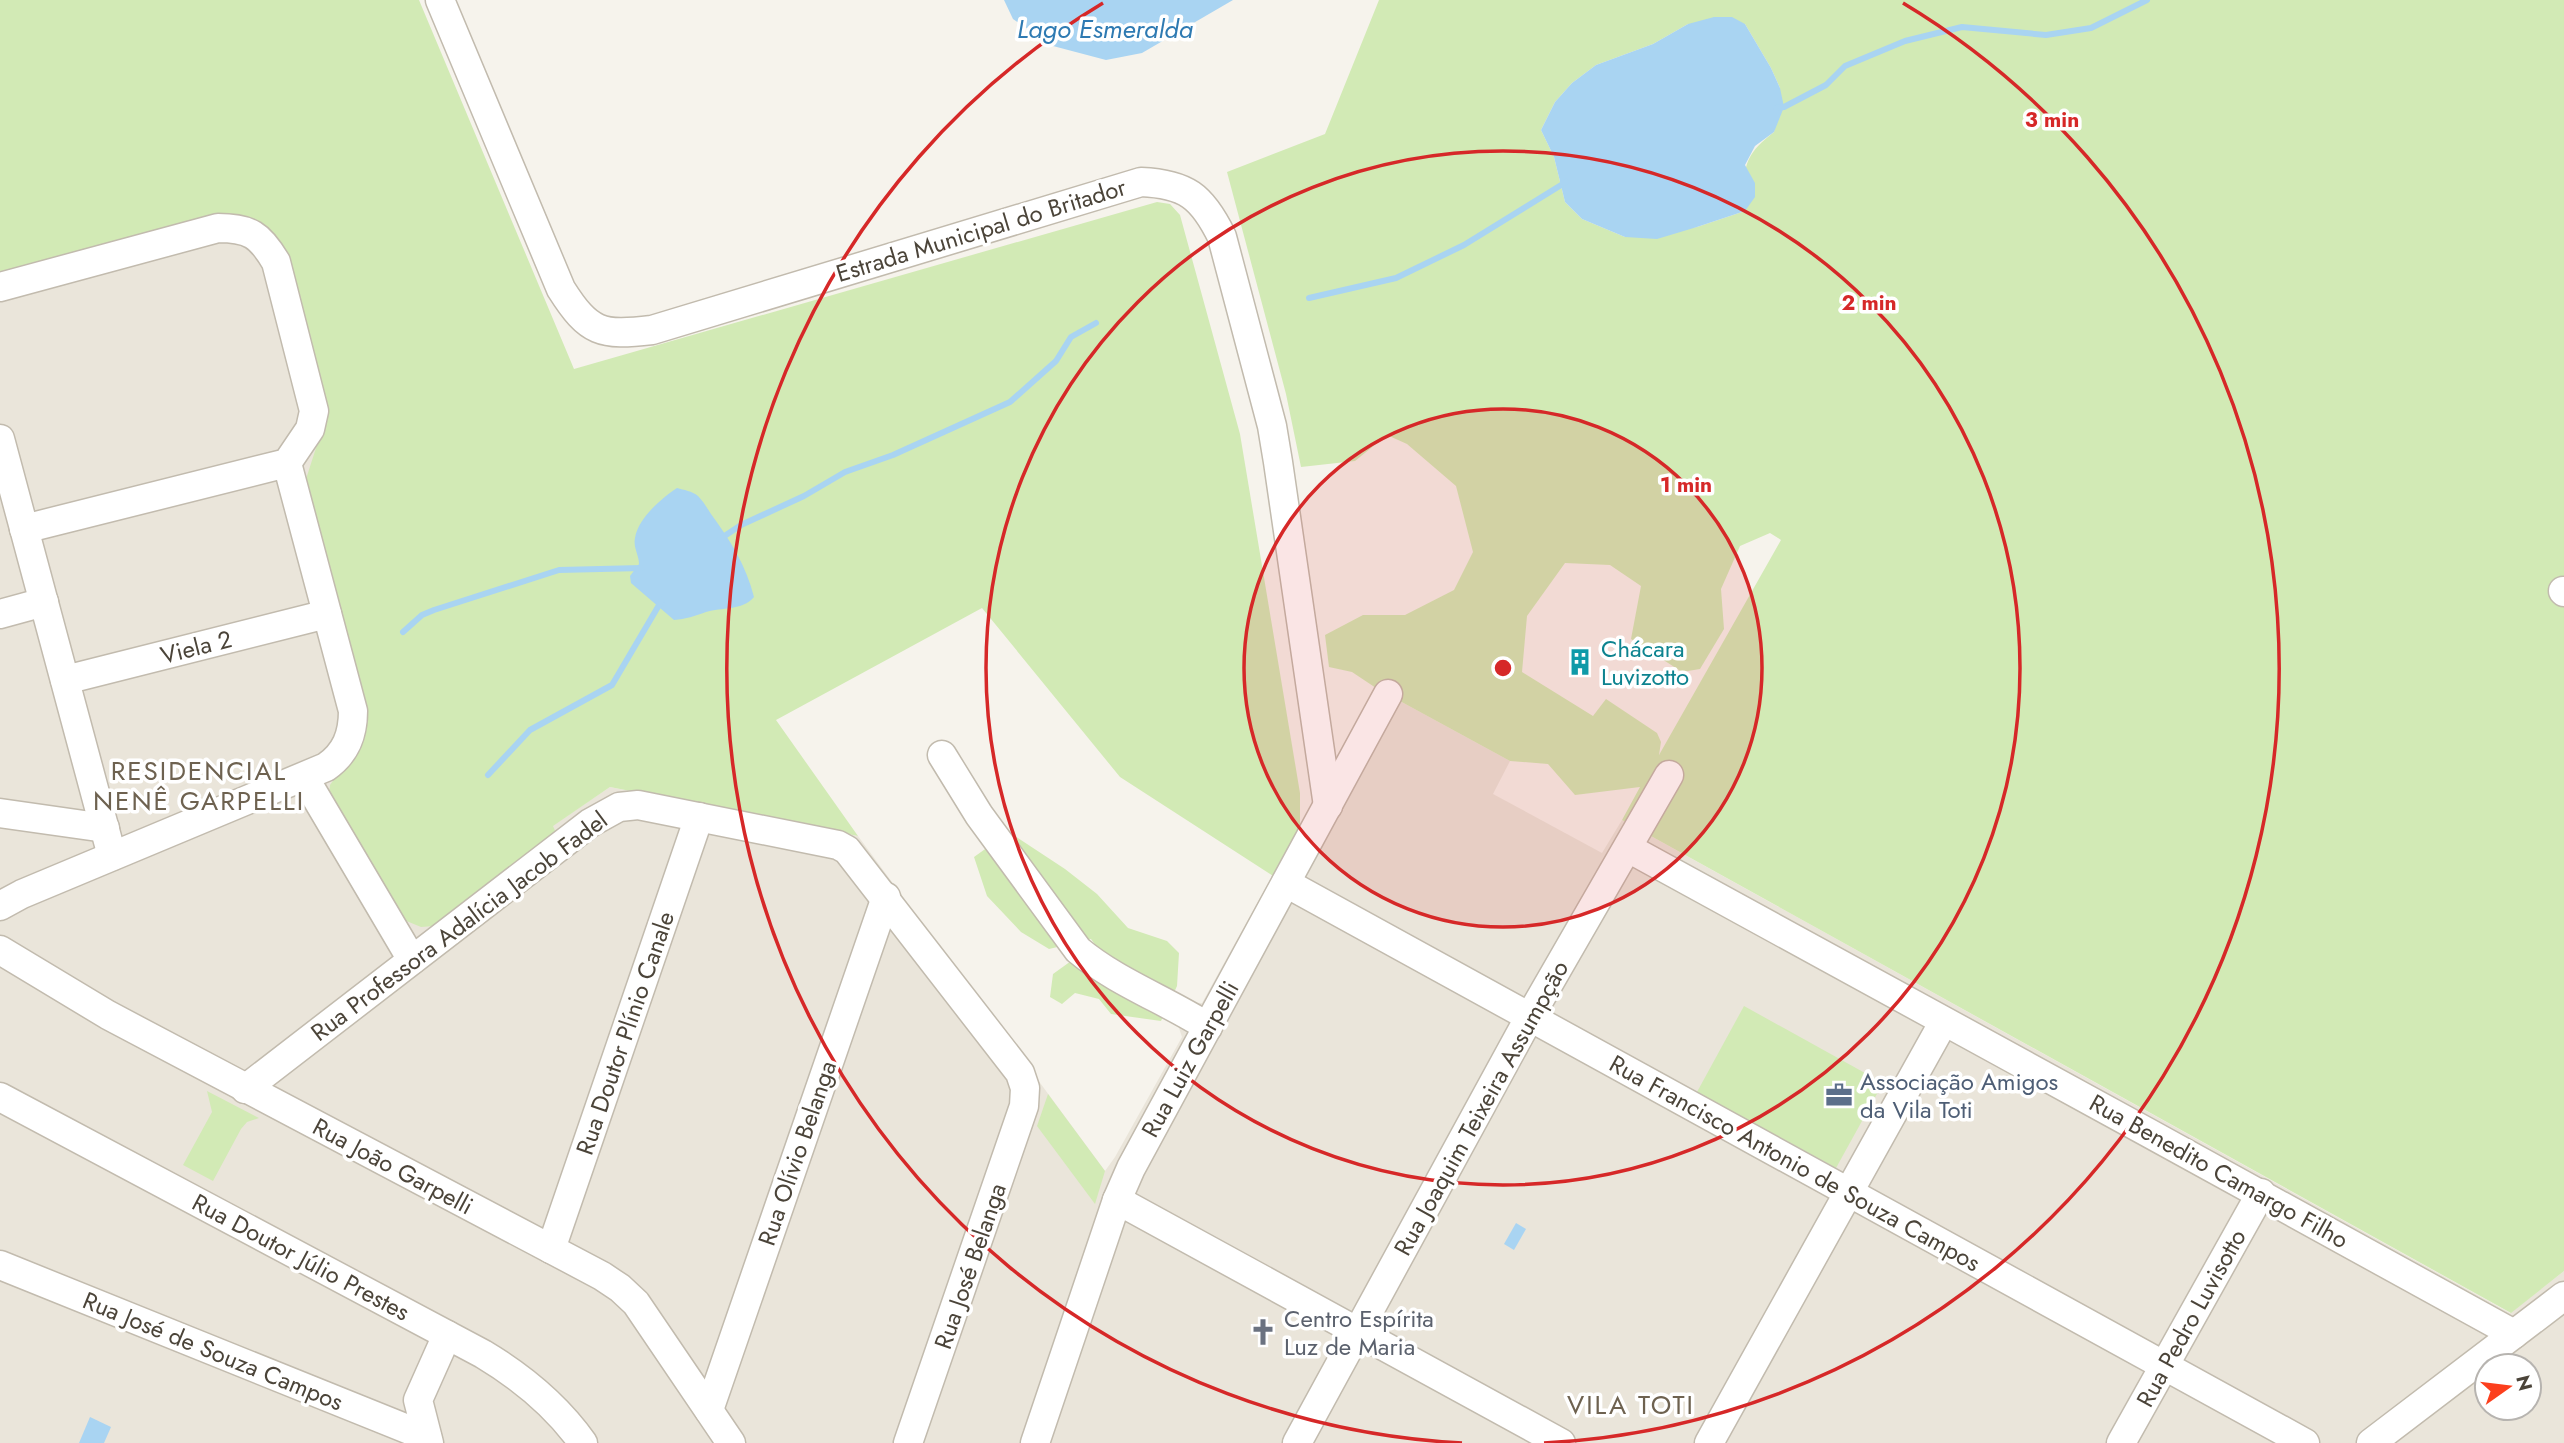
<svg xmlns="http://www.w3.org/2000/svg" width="2564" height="1443" font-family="Jost,sans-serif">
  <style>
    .residential { fill: #eae5da; fill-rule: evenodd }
    .green { fill: #d2eab5; fill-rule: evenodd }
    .water { fill: #a9d4f2 }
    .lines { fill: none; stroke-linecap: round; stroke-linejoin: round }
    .stream { stroke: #a9d4f2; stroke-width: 6 }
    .minor-casing { stroke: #c2bbae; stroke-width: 31 }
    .minor { stroke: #fff; stroke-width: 28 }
    .ring { fill: none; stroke: #d62828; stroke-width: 3.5 }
    .labels { text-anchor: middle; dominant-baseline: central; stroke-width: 7; stroke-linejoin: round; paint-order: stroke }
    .street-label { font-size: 24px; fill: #4b4439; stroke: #fff }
    .culture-label { font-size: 24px; fill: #0d838f; stroke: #fff; text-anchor: start }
    .service-label { font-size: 24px; fill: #4e5e75; stroke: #fff; text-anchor: start }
    .worship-label { font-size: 24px; fill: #5b616d; stroke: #fff; text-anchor: start }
    .water-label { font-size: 26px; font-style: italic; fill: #2e7ab2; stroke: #fff }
    .neighbourhood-label { font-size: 26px; letter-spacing: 2px; fill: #6e6250; stroke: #fff }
    .centre { fill: #d62828; stroke: #fff; stroke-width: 3.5 }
    .ring-label { font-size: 21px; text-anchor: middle; font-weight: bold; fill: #d62828; stroke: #fff; stroke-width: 7; stroke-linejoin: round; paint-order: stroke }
  </style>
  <rect width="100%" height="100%" fill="#f6f3ec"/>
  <path class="residential" d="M 392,174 L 552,826 L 610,787 L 858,836 L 1105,1171 L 1115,1157 L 1182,1037 L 1175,1016 L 1184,1002 L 1202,1003 L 1376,688 L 1510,761 L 1493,794 L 1602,853 L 1622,820 L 2510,1313 L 2564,1271 L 2564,1443 L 0,1443 L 0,273 ZM 2487,1366 L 2529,1366 L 2529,1408 L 2487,1408 Z"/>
  <g class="green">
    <path d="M 0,0 L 419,0 L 574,369 L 1157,202 L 1170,204 L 1180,215 L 1240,434 L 1300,793 L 1300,826 L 1273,876 L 1120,777 L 982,608 L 776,720 L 858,836 L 610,787 L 553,826 L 556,833 L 434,926 L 421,927 L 404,920 L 329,796 L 330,785 L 352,753 L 306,479 L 325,420 L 265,230 L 0,273 Z"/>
    <path d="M 1379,0 L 2564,0 L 2564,1271 L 2511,1313 L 1622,820 L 1640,787 L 1575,795 L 1548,764 L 1510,761 L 1376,688 L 1352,672 L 1329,667 L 1325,635 L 1363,615 L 1405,615 L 1454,590 L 1473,552 L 1456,486 L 1407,444 L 1387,435 L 1355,461 L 1301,467 L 1286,394 L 1227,172 L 1325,134 ZM 1688,24 L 1745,24 L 1771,68 L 1780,88 L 1774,132 C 1739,159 1745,170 1745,211 L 1697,227 L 1625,237 L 1582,219 L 1565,202 L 1554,157 L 1541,130 L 1555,102 L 1572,83 L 1596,65 L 1653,44 ZM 1770,533 L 1781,540 L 1659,755 L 1661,742 L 1657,733 L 1606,699 L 1593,716 L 1522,672 L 1527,616 L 1565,563 L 1610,565 L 1641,586 L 1631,639 L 1682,672 L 1700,669 L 1724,629 L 1721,589 L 1740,546 Z"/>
    <path d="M 1009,832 L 1065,869 L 1097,894 L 1128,928 L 1167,941 L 1179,953 L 1177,986 L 1161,1021 L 1111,1014 L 1099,999 L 1075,993 L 1062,1004 L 1050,997 L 1053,974 L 1078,956 L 1101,953 L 1091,939 L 1049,949 L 1021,932 L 987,896 L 974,857 Z"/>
    <path d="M 1744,1006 L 1883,1083 L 1836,1168 L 1697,1092 Z"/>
    <path d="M 207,1091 L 259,1118 L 247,1122 L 241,1129 L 213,1181 L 183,1165 L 212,1112 Z"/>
    <path d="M 1048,1094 L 1105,1171 L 1095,1204 L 1037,1126 Z"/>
  </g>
  <g class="water">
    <path d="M 1004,0 L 1233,0 L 1142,53 L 1106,60 L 1053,46 L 1013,19 Z"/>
    <path d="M 1714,17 L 1732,17 L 1745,24 L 1771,68 L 1780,88 L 1784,107 L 1774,132 L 1755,146 L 1745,165 L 1755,183 L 1755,197 L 1745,211 L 1697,227 L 1657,239 L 1625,237 L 1582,219 L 1565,202 L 1554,157 L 1541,130 L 1555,102 L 1572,83 L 1596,65 L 1653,44 L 1688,24 Z"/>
    <path d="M 677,488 C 684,490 692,491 698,496 C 703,501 707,508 711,514 C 730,540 746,565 754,597 C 742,611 722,607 706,612 C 695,616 686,619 674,620 L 631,583 L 630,576 L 639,564 C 639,555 633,548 635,538 C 638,518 662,498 677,488 Z"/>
    <path d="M 1516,1223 L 1526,1229 L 1514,1250 L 1504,1244 Z"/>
    <path d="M 90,1417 L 111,1427 L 104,1443 L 79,1443 Z"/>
  </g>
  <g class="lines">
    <g class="stream">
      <path d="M 1776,108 L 1784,107 L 1826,85 L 1845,66 L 1905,41 L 1962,27 L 2046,35 L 2091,28 L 2147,0"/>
      <path d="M 1309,298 L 1396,278 L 1464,245 L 1566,182"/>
      <path d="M 720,539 L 741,525 L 804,496 L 845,472 L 893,455 L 1010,402 L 1056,361 L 1071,337 L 1096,323"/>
      <path d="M 403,632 L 422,615 L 434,610 L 559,570 L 642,568"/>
      <path d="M 488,775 L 530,730 L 612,685 L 662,600"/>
    </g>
    <defs>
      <g id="minor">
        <path d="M 440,0 L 561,289 C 589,333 601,336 652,330 L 1141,182 C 1186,184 1202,196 1222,237 L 1272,426 L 1278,462 L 1328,806"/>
        <path d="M 0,287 L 218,228 C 250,228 260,235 276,262 L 314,411 L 310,429 L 287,463 L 24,529"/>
        <path d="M 0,439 L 112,856"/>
        <path d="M 2563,591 L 2564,592"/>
        <path d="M 0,614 L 44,602"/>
        <path d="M 65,680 L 327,614"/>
        <path d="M 942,755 L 979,815 L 1078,950 C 1116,982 1166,1000 1208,1027"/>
        <path d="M 304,777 L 412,960"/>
        <path d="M 0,813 L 105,828"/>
        <path d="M 1628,848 C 1922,1011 2220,1170 2514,1334"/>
        <path d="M 1286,883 L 2305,1443"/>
        <path d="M 0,906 L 22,894 L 326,767 C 346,753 353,735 353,711 L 287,463"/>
        <path d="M 0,950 L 108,1015 L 602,1276 L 620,1288 L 636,1303 L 731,1443"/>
        <path d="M 245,1089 L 590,823 L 619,807 L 638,805 L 838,845 L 847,850 L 1020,1073 L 1025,1088 L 1024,1106 L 908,1443"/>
        <path d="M 0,1097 L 483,1354 C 523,1378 556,1405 583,1443"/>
        <path d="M 1117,1200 L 1561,1443"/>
        <path d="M 551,1249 L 699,817"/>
        <path d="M 0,1265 L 427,1437"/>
        <path d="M 709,1410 L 886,897"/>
        <path d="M 429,1443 L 418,1400 L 447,1335"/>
        <path d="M 1035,1443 L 1117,1200 L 1131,1168 L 1388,694"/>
        <path d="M 1297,1443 L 1529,1018 L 1669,775"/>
        <path d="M 1709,1443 L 1943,1023"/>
        <path d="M 2121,1443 L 2261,1193"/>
        <path d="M 2371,1443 L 2564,1296"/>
      </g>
    </defs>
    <use href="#minor" class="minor-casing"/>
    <use href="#minor" class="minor"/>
  </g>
  <circle cx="1503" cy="668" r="259" fill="#d62828" fill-opacity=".12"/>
  <g class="ring">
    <circle cx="1503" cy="668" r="259"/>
    <circle cx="1503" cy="668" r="517"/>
    <path d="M1462 1443A776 776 0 0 1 1103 3M1903 3A776 776 0 0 1 1544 1443"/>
  </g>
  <defs>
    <symbol id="building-bare" viewBox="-9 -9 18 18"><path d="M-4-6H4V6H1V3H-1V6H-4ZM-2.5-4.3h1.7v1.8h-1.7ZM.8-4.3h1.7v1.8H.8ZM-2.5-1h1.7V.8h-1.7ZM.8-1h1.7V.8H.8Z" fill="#0f9aa8" stroke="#fff" stroke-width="2.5" paint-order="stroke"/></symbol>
    <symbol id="office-bare" viewBox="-9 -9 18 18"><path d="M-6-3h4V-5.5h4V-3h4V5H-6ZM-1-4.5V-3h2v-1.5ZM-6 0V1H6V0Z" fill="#5c6f8a" stroke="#fff" stroke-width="2.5" paint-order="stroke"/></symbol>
    <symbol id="church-bare" viewBox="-9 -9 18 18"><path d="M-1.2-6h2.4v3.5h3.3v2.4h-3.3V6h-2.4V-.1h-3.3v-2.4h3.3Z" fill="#6b7280" stroke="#fff" stroke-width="2.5" paint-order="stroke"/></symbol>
  </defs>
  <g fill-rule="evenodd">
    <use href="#building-bare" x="1561" y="643" width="38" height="38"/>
    <use href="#office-bare" x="1820" y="1076" width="38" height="38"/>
    <use href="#church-bare" x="1244" y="1313" width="38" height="38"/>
  </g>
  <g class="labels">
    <g class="street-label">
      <text transform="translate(981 230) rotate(-17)">Estrada Municipal do Britador</text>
      <text transform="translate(196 647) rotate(-14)">Viela 2</text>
      <text transform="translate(459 926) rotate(-37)">Rua Professora Adalícia Jacob Fadel</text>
      <text transform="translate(625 1033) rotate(-71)">Rua Doutor Plínio Canale</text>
      <text transform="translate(1190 1059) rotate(-61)">Rua Luiz Garpelli</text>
      <text transform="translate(1481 1108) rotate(-61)">Rua Joaquim Teixeira Assumpção</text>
      <text transform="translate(797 1153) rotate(-71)">Rua Olívio Belanga</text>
      <text transform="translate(1795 1163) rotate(29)">Rua Francisco Antonio de Souza Campos</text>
      <text transform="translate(393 1166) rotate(28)">Rua João Garpelli</text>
      <text transform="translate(2219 1171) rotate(29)">Rua Benedito Camargo Filho</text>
      <text transform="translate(301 1257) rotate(28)">Rua Doutor Júlio Prestes</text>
      <text transform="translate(970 1266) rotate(-71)">Rua José Belanga</text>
      <text transform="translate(2191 1318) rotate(-61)">Rua Pedro Luvisotto</text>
      <text transform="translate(213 1351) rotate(22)">Rua José de Souza Campos</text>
    </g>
    <g class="culture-label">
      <text x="1601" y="648">Chácara<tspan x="1601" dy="28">Luvizotto</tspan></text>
    </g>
    <g class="service-label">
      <text x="1860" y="1081">Associação Amigos<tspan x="1860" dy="28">da Vila Toti</tspan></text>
    </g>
    <g class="worship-label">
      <text x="1284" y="1318">Centro Espírita<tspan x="1284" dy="28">Luz de Maria</tspan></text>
    </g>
    <g class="water-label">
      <text x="1105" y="29">Lago Esmeralda</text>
    </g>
    <g class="neighbourhood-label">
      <text x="199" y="771">RESIDENCIAL<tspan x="199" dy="30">NENÊ GARPELLI</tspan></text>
      <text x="1631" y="1405">VILA TOTI</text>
    </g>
  </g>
  <circle cx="1503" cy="668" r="10" class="centre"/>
  <g class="ring-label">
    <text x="2052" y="127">3 min</text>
    <text x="1869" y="310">2 min</text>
    <text x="1686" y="492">1 min</text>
  </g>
  <g transform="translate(2508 1387) rotate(76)"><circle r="33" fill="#ffffff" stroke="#b7b4b0" stroke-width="2"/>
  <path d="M0-5L12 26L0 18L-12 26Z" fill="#fc3f1d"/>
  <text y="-10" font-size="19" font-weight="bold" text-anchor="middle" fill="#4b4439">N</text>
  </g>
</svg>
